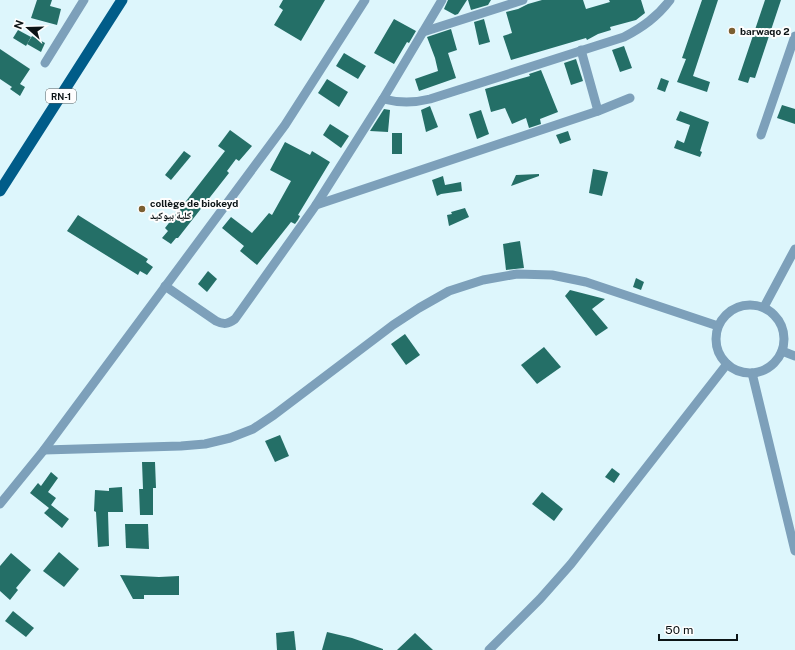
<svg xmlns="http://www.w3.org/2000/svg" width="795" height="650" font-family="'Public Sans','Noto Naskh Arabic',sans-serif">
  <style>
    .building { fill: #246f67 }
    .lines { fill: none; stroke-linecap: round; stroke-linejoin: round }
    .minor { stroke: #7da0ba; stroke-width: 9 }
    .primary { stroke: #005c89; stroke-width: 11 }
    .poi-dot { fill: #7b5f32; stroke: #fefefe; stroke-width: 1.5 }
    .labels { text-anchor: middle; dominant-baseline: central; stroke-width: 4; stroke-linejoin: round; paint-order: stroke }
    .shield { fill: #fefefe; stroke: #555a5c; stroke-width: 1 }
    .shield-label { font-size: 9px; font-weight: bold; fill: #0c1416 }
    .poi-label { font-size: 10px; font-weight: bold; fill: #0c1416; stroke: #fefefe; text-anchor: start }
  </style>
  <rect width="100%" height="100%" fill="#ddf6fc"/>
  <g class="building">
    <path d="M 37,0 L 52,0 L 50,6 L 61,9 L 57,25 L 31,18 Z"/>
    <path d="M 283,0 L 325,0 L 301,41 L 274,25 L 283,10 L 279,7 Z"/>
    <path d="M 448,0 L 467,0 L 458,14 L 455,15 L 444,9 Z"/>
    <path d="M 468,0 L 491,0 L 488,5 L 471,10 Z"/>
    <path d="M 542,0 L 583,0 L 586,9 L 610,2 L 609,0 L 641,0 L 645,13 L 636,20 L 610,27 L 611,30 L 598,34 L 587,40 L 586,38 L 511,60 L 503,36 L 512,33 L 506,12 L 518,9 L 528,4 Z"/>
    <path d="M 702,0 L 718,0 L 693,76 L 710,82 L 707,92 L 677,82 L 686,59 L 682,58 Z"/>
    <path d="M 765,0 L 781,0 L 755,78 L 750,77 L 748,83 L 738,80 Z"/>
    <path d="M 394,19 L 416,31 L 409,43 L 407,42 L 394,64 L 374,53 Z"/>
    <path d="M 484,19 L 490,42 L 479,45 L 474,22 Z"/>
    <path d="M 451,29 L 457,50 L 448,53 L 456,78 L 419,91 L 415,79 L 438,71 L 435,58 L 427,37 Z"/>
    <path d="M 18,30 L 31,37 L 26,46 L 13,38 Z"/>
    <path d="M 32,36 L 45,43 L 41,52 L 27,44 Z"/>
    <path d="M 624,46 L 632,68 L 620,72 L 612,50 Z"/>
    <path d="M 0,49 L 30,69 L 20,84 L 25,87 L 20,96 L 10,89 L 12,87 L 0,79 Z"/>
    <path d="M 344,53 L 366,66 L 358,79 L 336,66 Z"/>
    <path d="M 576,59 L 583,81 L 571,85 L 564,63 Z"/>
    <path d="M 541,70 L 558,112 L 540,119 L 541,124 L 529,128 L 526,118 L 512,124 L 505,108 L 491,112 L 485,89 L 530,76 L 529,74 Z"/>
    <path d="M 661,78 L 669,81 L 665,92 L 657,89 Z"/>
    <path d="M 327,79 L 348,92 L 339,107 L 318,93 Z"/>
    <path d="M 782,105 L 795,109 L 795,124 L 777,118 Z"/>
    <path d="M 430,106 L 438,127 L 426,132 L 421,110 Z"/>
    <path d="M 384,109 L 390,110 L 388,132 L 370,131 Z"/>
    <path d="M 481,110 L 489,134 L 477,139 L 469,114 Z"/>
    <path d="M 680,111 L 709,122 L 700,151 L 702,152 L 700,157 L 674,148 L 677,140 L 684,143 L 690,125 L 676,120 Z"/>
    <path d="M 330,124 L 349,136 L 341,148 L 323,135 Z"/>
    <path d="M 230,130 L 252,146 L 239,161 L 236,159 L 227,171 L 229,173 L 178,238 L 176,238 L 171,244 L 162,238 L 168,231 L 165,228 L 225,151 L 218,146 Z"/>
    <path d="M 568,131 L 571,140 L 560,144 L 556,135 Z"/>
    <rect x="392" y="133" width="10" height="21"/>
    <path d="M 285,142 L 310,155 L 312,151 L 330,162 L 298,215 L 300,216 L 298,220 L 295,224 L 291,222 L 257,265 L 240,251 L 244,246 L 222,228 L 231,217 L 252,233 L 269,213 L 272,215 L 291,181 L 270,170 Z"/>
    <path d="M 184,151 L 191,156 L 171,180 L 165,175 Z"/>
    <path d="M 593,169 L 608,172 L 602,196 L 589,193 Z"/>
    <path d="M 539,174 L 539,176 L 511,186 L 516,175 Z"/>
    <path d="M 443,176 L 445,185 L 461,182 L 462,191 L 441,194 L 437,196 L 432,180 Z"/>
    <path d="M 465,208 L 469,217 L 449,226 L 447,215 L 452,214 L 451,212 Z"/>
    <path d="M 78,215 L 148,259 L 146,262 L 153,267 L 147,275 L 140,271 L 138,275 L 67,231 Z"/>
    <path d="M 520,241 L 524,268 L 506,270 L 503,244 Z"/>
    <path d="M 208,271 L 217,279 L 207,292 L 198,284 Z"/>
    <path d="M 636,278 L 644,282 L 641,290 L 633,287 Z"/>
    <path d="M 570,290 L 605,299 L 592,309 L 608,328 L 596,336 L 565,296 Z"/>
    <path d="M 405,334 L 420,355 L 406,365 L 391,344 Z"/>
    <path d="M 544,347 L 561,367 L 537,384 L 521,365 Z"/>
    <path d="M 280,435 L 289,456 L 275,462 L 265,441 Z"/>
    <path d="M 142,462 L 155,462 L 156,488 L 153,488 L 153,515 L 140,515 L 139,489 L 143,489 Z"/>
    <path d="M 612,468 L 620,474 L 614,483 L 605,477 Z"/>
    <path d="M 51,472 L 58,478 L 48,492 L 56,498 L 51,505 L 69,519 L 62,528 L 44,513 L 49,508 L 30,493 L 38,483 L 41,486 Z"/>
    <path d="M 122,487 L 123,512 L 108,512 L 109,546 L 98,547 L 96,512 L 94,511 L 95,490 L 109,491 L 109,488 Z"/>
    <path d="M 542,492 L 563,509 L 554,521 L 532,504 Z"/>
    <path d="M 125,524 L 148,524 L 149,549 L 126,548 Z"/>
    <path d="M 59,552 L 79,569 L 64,587 L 43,571 Z"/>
    <path d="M 11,553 L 31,570 L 16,588 L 18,590 L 10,600 L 0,591 L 0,566 Z"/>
    <path d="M 120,575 L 159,577 L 179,576 L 179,595 L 144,595 L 144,599 L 133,599 Z"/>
    <path d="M 13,611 L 34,628 L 26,637 L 5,621 Z"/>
    <path d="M 294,631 L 296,650 L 277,650 L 276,633 Z"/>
    <path d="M 327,632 L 352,638 L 383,649 L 383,650 L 322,650 Z"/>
    <path d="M 415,633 L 433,650 L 397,650 Z"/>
  </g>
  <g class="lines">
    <g class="minor">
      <path d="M 423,32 L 523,0"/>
      <path d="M 581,50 L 598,111"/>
      <path d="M 45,63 L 84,0"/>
      <path d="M 383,99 C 399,103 414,103 430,99 L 624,37 C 643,27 657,17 670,0"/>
      <path d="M 761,135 L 795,36"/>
      <path d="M 316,205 L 598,111 L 630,98"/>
      <path d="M 165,286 L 216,321 C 224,325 228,324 235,319 L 316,205 L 383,99 L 442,0"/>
      <circle cx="750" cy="339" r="34"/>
      <path d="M 764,307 L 795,249"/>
      <path d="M 782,351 L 795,356"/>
      <path d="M 752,373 L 795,551"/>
      <path d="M 44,450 L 181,446 L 205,444 L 230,438 L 253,429 L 274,415 L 393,325 L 419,308 L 449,291 L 483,280 L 517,274 L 552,275 L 586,282 L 718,326"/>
      <path d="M 0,504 L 44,450 L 285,125 L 365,0"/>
      <path d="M 489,650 L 540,599 L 571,564 L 727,364"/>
    </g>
    <path class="primary" d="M 0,191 L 122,0"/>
  </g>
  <g class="poi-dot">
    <circle cx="732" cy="31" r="4"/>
    <circle cx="142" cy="209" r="4"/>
  </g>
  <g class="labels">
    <rect class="shield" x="46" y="89" width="30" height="14" rx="3"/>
    <g class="shield-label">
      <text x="61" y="96">RN-1</text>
    </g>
    <g class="poi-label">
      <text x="740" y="31">barwaqo 2</text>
      <text x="150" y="203">collège de biokeyd<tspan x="150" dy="12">كلية بيوكيد</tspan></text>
    </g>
  </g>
  <g transform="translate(28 28) rotate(290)" stroke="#fefefe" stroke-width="3" paint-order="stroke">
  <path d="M0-3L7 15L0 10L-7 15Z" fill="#0c1416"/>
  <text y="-6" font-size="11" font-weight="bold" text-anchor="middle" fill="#0c1416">N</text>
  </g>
  <path d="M659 634v6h78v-6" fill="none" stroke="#0c1416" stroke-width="2"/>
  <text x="665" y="634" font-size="12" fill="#0c1416" stroke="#fefefe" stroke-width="3" paint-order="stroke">50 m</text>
</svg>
